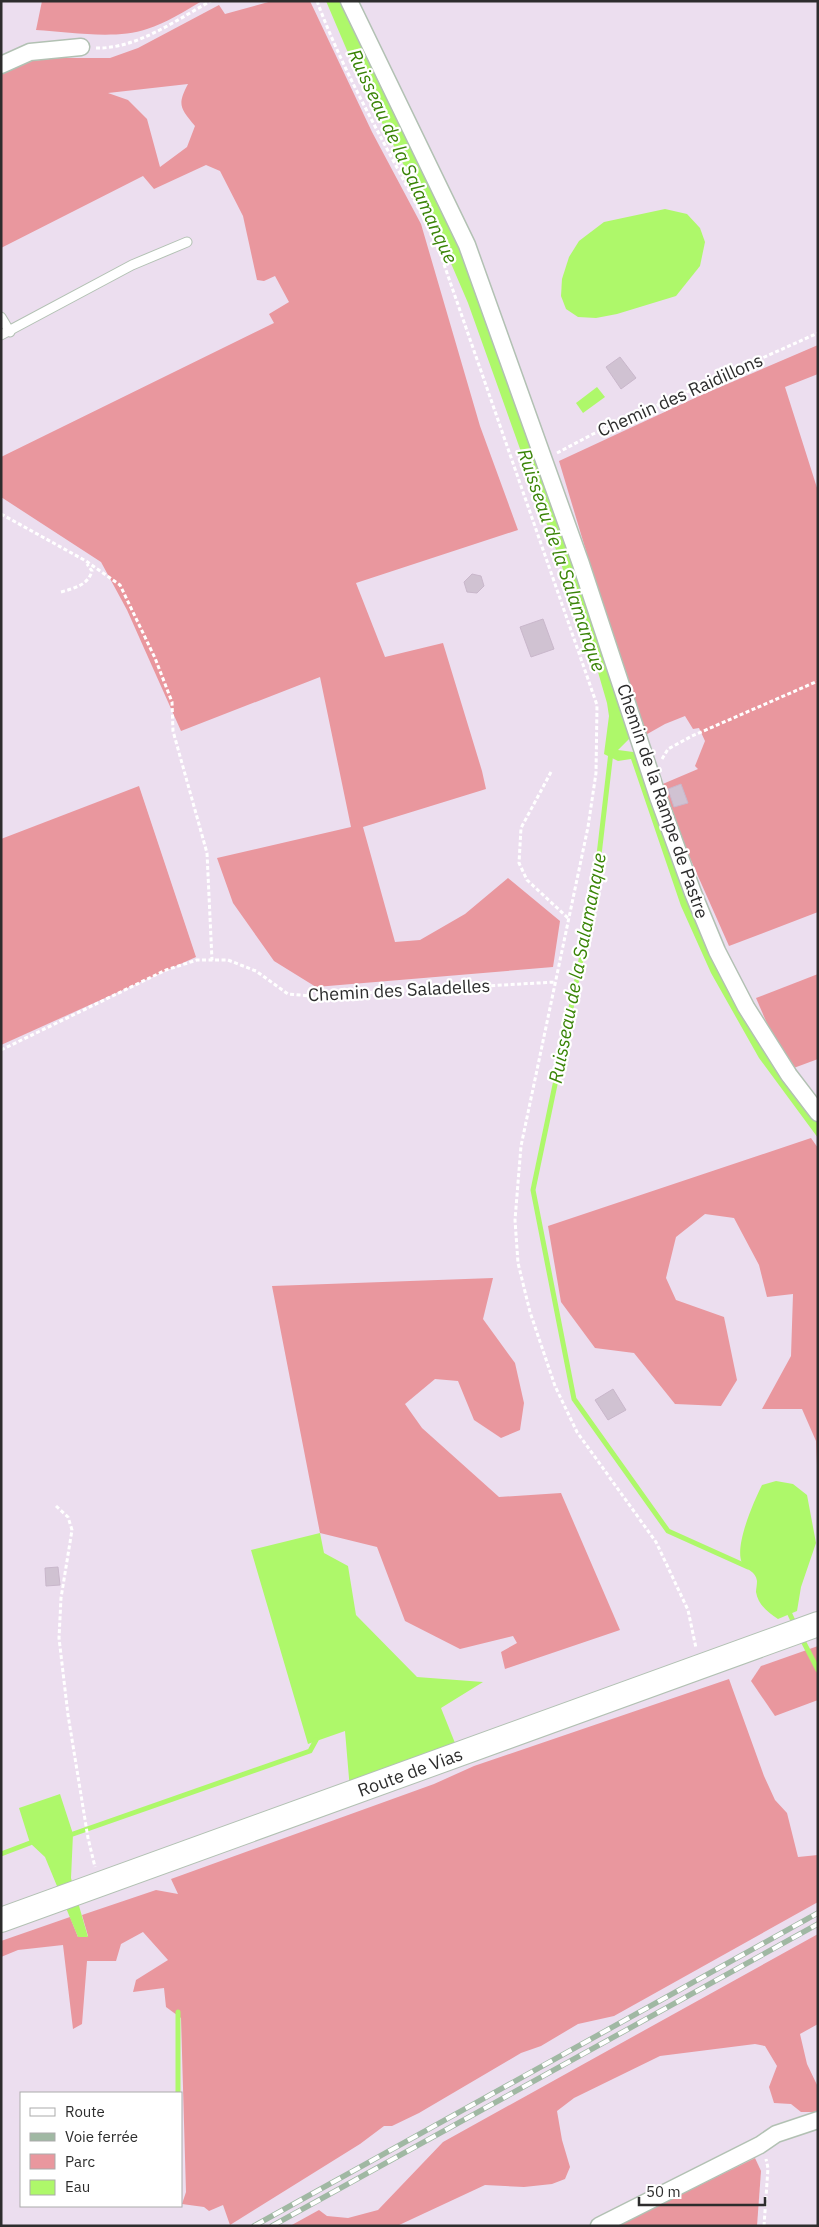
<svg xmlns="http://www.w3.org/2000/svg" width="819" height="2227" font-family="'IBM Plex Sans',sans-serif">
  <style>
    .green { fill: #e9979e; fill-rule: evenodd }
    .water { fill: #aef86a }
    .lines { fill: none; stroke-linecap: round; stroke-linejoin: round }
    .stream { stroke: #aef86a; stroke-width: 5 }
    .building { fill: #d0c2d2; stroke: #c9b7cb }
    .service-casing { stroke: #b2c1b3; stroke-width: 11 }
    .minor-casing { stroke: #b2c1b3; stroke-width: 19 }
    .secondary-casing { stroke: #b2c1b3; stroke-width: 26 }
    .path { stroke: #fff; stroke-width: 3; stroke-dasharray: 4 2.5; stroke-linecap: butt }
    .service { stroke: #fff; stroke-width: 9 }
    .minor { stroke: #fff; stroke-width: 16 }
    .secondary { stroke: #fff; stroke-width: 24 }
    .rail-casing { stroke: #a0b8a3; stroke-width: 5.5 }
    .rail { stroke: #fff; stroke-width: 4; stroke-dasharray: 11; stroke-linecap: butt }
    .labels { text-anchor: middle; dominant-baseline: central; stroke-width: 4.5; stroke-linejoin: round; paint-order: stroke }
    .street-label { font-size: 18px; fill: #2d2d2d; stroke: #fff }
    .water-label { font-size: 19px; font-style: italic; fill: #398406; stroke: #fff }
  </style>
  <rect width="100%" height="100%" fill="#ecdeef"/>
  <g class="green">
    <path d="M 42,1 L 202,1 C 185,11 166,23 147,29 C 115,40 70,32 36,30 Z"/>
    <path d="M 272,1 L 310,1 L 372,132 L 421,224 L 480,426 L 518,530 L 356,583 L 385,657 L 443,643 L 482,771 L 486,789 L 363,827 L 395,942 L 420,940 L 465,914 L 508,878 L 560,921 L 553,967 L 316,987 L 274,961 L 233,903 L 217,858 L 351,827 L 320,677 L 181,731 L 127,610 L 101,562 L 1,497 L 1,457 L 274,323 L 269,314 L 289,302 L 275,276 L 264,281 L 257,280 L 243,216 L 220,171 L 206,165 L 154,189 L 143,176 L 1,248 L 1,74 L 32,61 L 58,58 L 110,58 L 138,48 L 219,5 L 225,14 ZM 188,84 C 177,105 180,108 195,126 L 187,147 L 160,167 L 147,119 L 128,100 L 108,93 Z"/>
    <path d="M 818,345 L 818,374 L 785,387 L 818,491 L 818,912 L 729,946 L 658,786 L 698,769 L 695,766 L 705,741 L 699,728 L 693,729 L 685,716 L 665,724 L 642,737 L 559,461 L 697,397 Z"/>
    <path d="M 139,786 L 196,957 L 1,1045 L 1,839 Z"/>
    <path d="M 818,974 L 818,1059 L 791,1069 L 772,1035 L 756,998 Z"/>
    <path d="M 811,1138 L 818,1148 L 818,1490 L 816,1441 L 802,1409 L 762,1409 L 791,1356 L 793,1294 L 767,1297 L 759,1265 L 734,1218 L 705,1214 L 676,1237 L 666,1278 L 676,1300 L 724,1317 L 737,1380 L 721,1406 L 675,1404 L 634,1353 L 595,1348 L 561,1302 L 548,1226 Z"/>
    <path d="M 493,1278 L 483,1319 L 515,1363 L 524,1403 L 520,1430 L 501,1438 L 474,1420 L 458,1381 L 435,1379 L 405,1404 L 422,1428 L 499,1497 L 561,1493 L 620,1630 L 505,1669 L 501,1652 L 517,1643 L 513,1636 L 460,1649 L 405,1621 L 377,1547 L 320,1533 L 272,1286 Z"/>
    <path d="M 818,1646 L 818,1700 L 775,1716 L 751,1681 L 761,1666 Z"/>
    <path d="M 729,1679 L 764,1776 L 775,1800 L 787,1813 L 798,1857 L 818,1855 L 818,1902 L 614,2016 L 578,2024 L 541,2046 L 521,2053 L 419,2113 L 392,2126 L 384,2126 L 360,2144 L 230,2225 L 223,2205 L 209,2211 L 204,2207 L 182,2204 L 186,2192 L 181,2018 L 166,2007 L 164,1988 L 133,1992 L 136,1980 L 168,1960 L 143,1932 L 121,1944 L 116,1961 L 87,1961 L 82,2024 L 73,2029 L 63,1945 L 18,1950 L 1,1957 L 1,1941 L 70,1917 L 78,1937 L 88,1936 L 82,1915 L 156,1890 L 178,1894 L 171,1879 L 434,1784 L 474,1766 Z"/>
    <path d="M 818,1934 L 818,2024 L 800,2034 L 807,2064 L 818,2087 L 818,2112 L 801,2112 L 791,2104 L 774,2103 L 769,2087 L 777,2066 L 765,2046 L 755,2044 L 660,2056 L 574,2098 L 557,2111 L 562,2140 L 570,2167 L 565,2179 L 552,2184 L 524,2187 L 485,2185 L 397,2226 L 290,2226 L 319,2210 L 327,2216 L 348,2218 L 378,2210 L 443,2142 Z"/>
    <path d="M 755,2158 L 761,2171 L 757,2226 L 617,2226 Z"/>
  </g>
  <g class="water">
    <path d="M 326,1 L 345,1 L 452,218 L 633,735 L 618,750 L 641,753 L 704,930 L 818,1117 L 818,1138 L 759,1058 L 711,973 L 681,906 L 631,759 L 618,761 L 604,754 L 609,716 L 607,703 L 591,648 L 468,303 L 435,226 L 357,74 Z"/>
    <path d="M 665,209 L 687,214 L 700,228 L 705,242 L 700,266 L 676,296 L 617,314 L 596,318 L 578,317 L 566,309 L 561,296 L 562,279 L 569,257 L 579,241 L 604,222 Z"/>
    <path d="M 597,387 L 605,397 L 583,413 L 576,403 Z"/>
    <path d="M 776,1481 L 793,1484 L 807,1495 L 816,1543 L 801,1587 L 797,1611 L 778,1619 C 768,1612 758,1605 756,1592 C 756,1589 757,1585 757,1581 C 756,1571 746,1570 742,1563 C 734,1546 754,1501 762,1485 Z"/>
    <path d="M 320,1533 L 324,1553 L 348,1566 L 356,1615 L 417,1677 L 483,1682 L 441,1708 L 459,1753 L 350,1790 L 345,1731 L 308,1744 L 251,1550 Z"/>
    <path d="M 60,1794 L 73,1834 L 71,1878 L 88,1937 L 78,1937 L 45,1857 L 30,1843 L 19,1808 Z"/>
  </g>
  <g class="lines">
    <g class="stream">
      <path d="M 611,752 L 594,898 L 533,1190 L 574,1399 L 668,1531 L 748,1567"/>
      <path d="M 787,1608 L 795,1625"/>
      <path d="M 801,1637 L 818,1670"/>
      <path d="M 73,1834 L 310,1751 L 316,1740"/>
      <path d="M 1,1854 L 30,1843"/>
      <path d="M 178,2012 L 178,2093"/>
    </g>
  </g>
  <g class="building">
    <path d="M 620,357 L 636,378 L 621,389 L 606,367 Z"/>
    <path d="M 472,574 L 481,576 L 484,586 L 477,593 L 467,592 L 464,582 Z"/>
    <path d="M 543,619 L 554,649 L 531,657 L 520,627 Z"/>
    <path d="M 681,784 L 688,803 L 674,807 L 668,789 Z"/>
    <path d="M 613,1389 L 626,1410 L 608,1420 L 595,1400 Z"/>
    <path d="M 58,1567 L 60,1585 L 46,1586 L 45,1568 Z"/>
  </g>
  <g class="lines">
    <defs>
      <g id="service">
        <path d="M 1,317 L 10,332"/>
        <path d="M 1,335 L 132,265 L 187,242"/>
      </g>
      <g id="minor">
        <path d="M 349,1 L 467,245 L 581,564 L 658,797 L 693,893 L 717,951 L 746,1007 L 789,1075 L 818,1113"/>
        <path d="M 1,65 L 30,52 L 81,47"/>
        <path d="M 599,2226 L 760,2145 L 776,2134 L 818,2120"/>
      </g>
      <path id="secondary" d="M 1,1920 L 818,1624"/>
    </defs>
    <use href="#service" class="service-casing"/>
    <use href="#minor" class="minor-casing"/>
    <use href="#secondary" class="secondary-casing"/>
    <g class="path">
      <path d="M 317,1 C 349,88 400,167 439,250 L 597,705 L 596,773 L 588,827 L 521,1146 L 515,1220 L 518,1263 L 530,1312 L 555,1386 L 577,1432 L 656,1542 L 688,1610 L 696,1648"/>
      <path d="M 96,48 C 137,49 176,20 211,1"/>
      <path d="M 557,453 L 593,434 L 818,333"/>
      <path d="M 1,514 L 86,561 L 120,585 L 155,658 L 172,702 L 173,731 L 207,853 L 212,960"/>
      <path d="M 61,592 C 75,588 88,585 92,571 L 87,564"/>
      <path d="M 662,759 L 668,749 L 692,736 L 818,681"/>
      <path d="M 551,772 L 521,828 L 519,863 L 527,880 L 568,918"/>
      <path d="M 1,1050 L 166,970 L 197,960 L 228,960 L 256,971 L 288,994 L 311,996 L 556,982"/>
      <path d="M 56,1506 L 68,1517 L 72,1530 L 61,1598 L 59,1638 L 68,1715 L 88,1838 L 95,1867"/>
      <path d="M 764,2226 L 768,2168 L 766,2159"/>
    </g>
    <use href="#service" class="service"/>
    <use href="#minor" class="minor"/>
    <use href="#secondary" class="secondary"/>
    <defs>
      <g id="rail">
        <path d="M 254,2226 L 818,1913"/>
        <path d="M 272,2226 L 818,1924"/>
      </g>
    </defs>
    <use href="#rail" class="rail-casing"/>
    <use href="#rail" class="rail"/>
  </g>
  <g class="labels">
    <g class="street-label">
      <text transform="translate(680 395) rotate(-24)">Chemin des Raidillons</text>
      <text transform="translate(663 801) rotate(71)">Chemin de la Rampe de Pastre</text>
      <text transform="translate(399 990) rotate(-3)">Chemin des Saladelles</text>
      <text transform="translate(410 1772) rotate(-20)">Route de Vias</text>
    </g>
    <g class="water-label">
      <text transform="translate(403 156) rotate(65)">Ruisseau de la Salamanque</text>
      <text transform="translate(562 560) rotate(71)">Ruisseau de la Salamanque</text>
      <text transform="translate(577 968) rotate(-79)">Ruisseau de la Salamanque</text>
    </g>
  </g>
  <rect width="819" height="2227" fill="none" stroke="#2d2d2d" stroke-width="5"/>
  <rect x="20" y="2092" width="162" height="115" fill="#ffffff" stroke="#ababab"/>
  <rect x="30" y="2108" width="25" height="8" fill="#ffffff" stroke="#ababab"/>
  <text x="65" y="2117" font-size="15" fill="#2d2d2d">Route</text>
  <rect x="30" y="2133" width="25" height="8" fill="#a0b8a3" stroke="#ababab"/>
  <text x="65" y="2142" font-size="15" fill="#2d2d2d">Voie ferrée</text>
  <rect x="30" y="2154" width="25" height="15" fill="#e9979e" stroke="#ababab"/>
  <text x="65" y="2167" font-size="15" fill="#2d2d2d">Parc</text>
  <rect x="30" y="2180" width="25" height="15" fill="#aef86a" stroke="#ababab"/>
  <text x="65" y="2192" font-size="15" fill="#2d2d2d">Eau</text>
  <path d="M639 2197v8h126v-8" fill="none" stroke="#2d2d2d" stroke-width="2.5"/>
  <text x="646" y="2197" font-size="15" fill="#2d2d2d" stroke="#ffffff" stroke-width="4" paint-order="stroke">50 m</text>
</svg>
